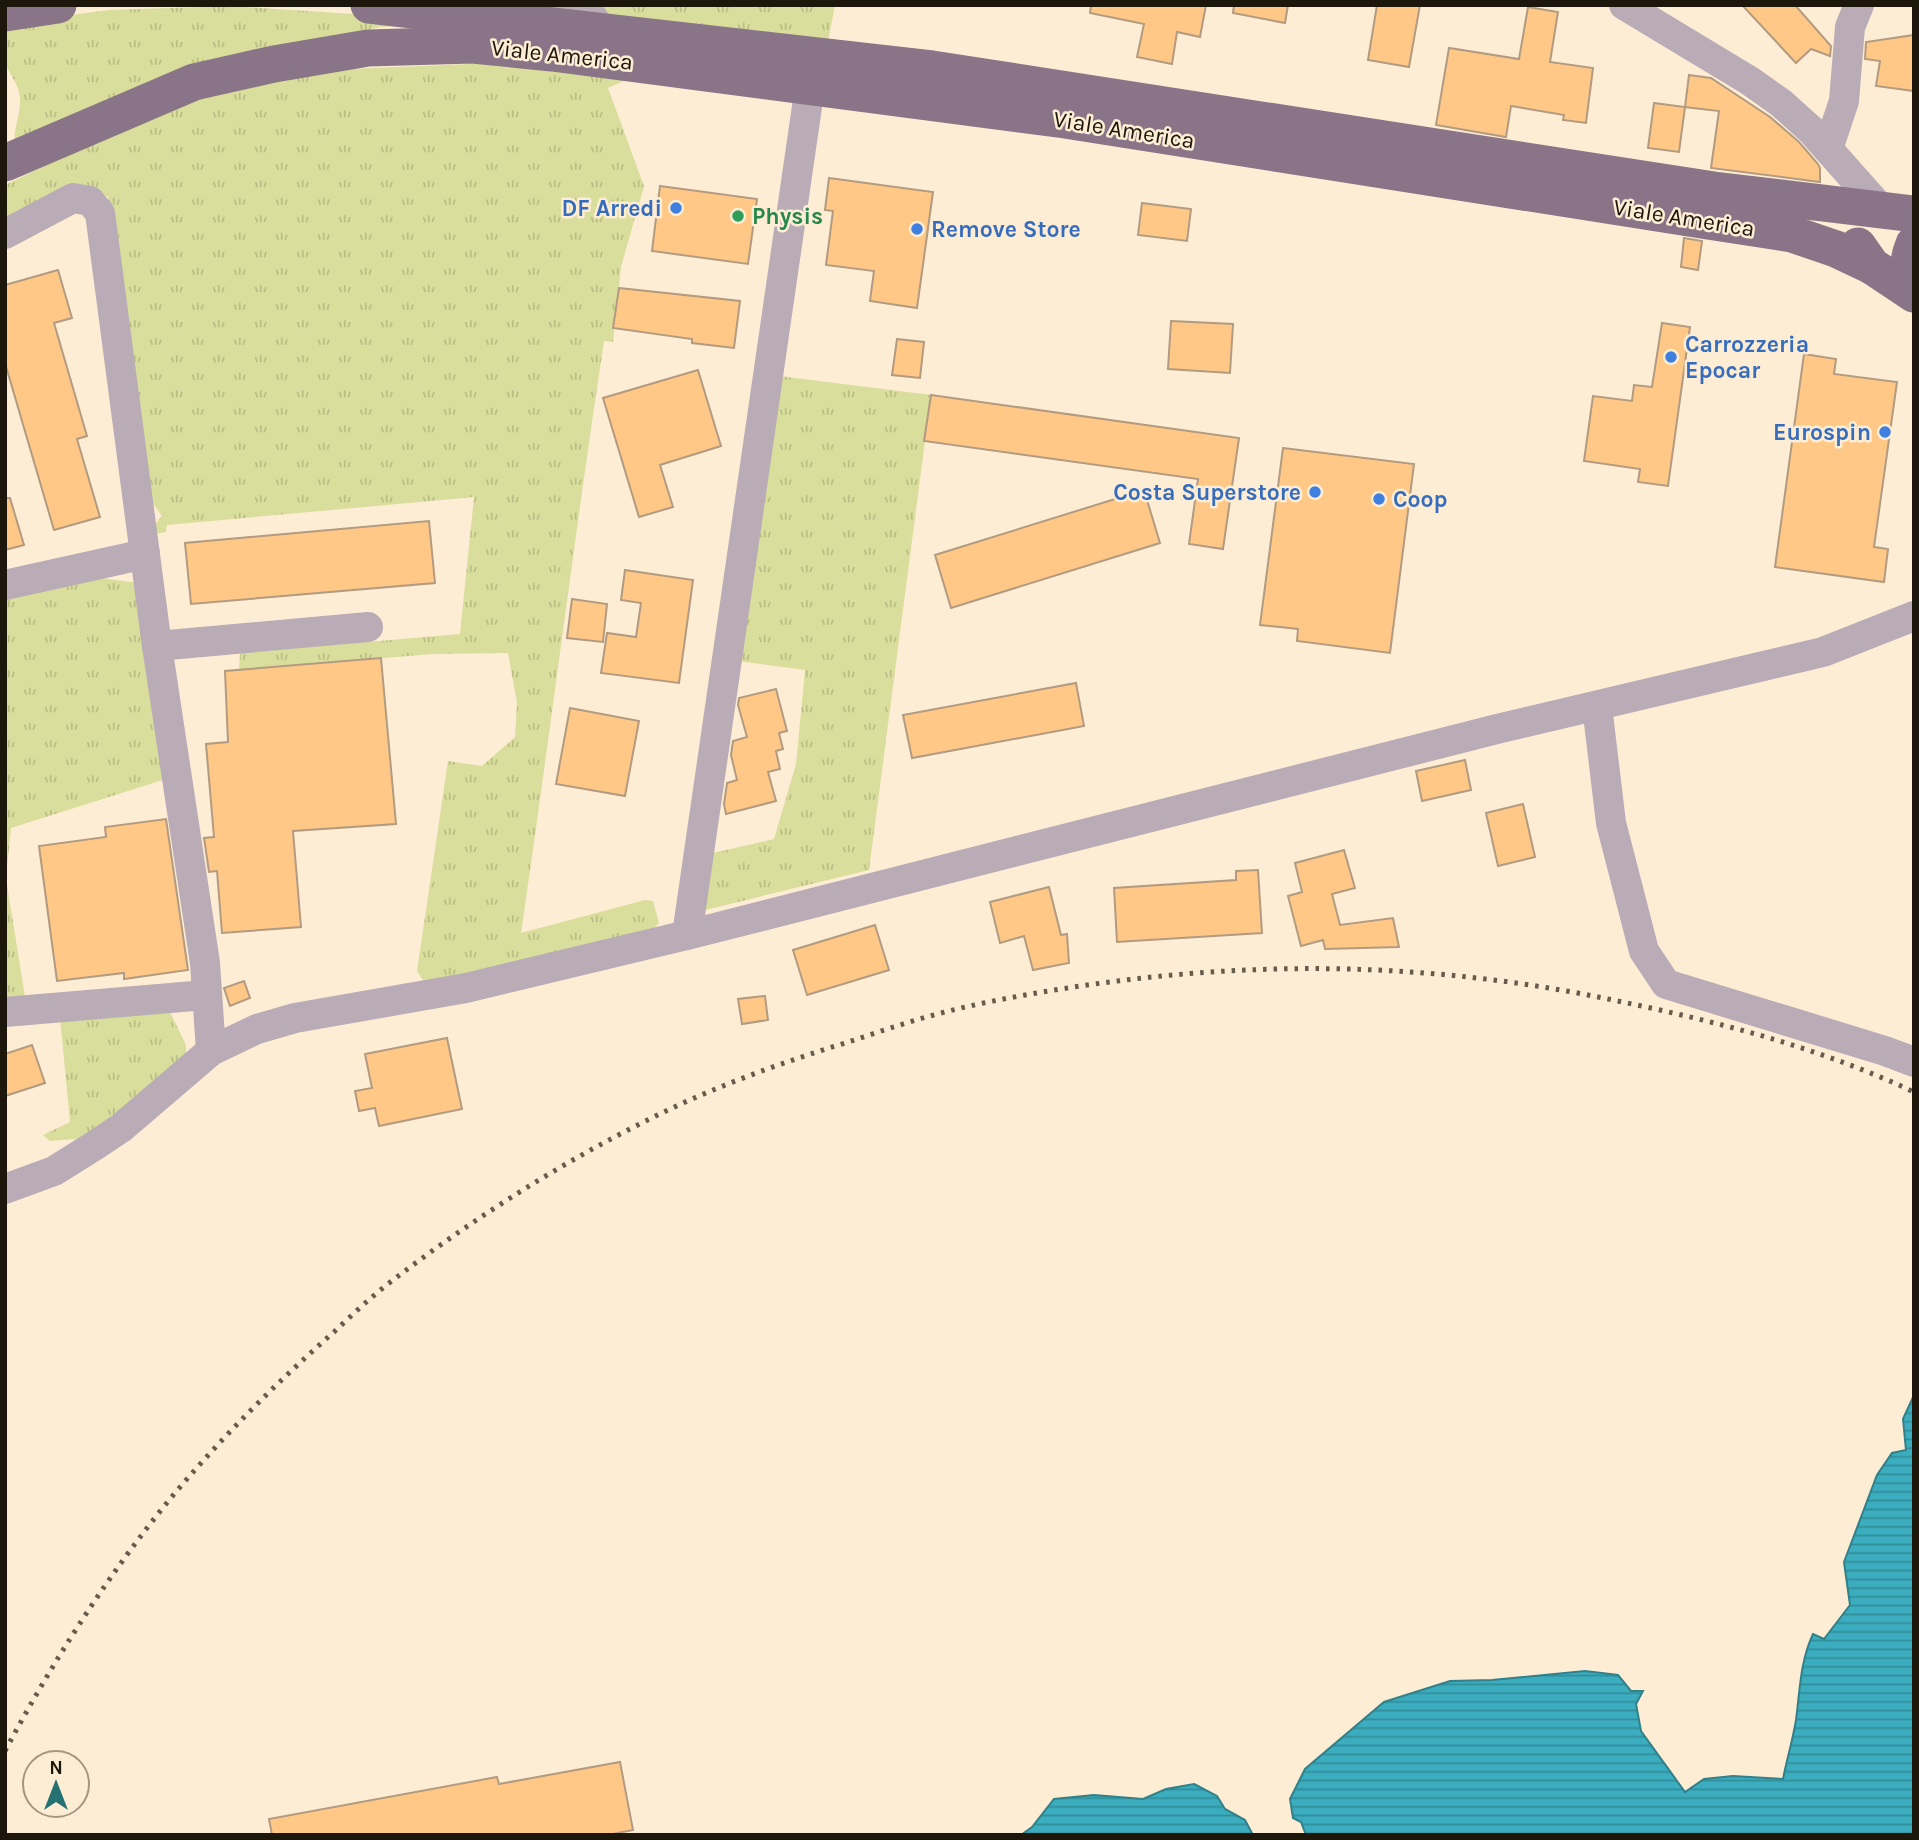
<svg xmlns="http://www.w3.org/2000/svg" width="1919" height="1840" font-family="Karla,sans-serif">
  <style>
    .grass { fill: url(#grass-tufts) }
    .water { fill: url(#water-rules); stroke: #328089; stroke-width: 2 }
    .building { fill: #ffc887; stroke: #b29b80; stroke-width: 2 }
    .lines { fill: none; stroke-linecap: round; stroke-linejoin: round }
    .minor { stroke: #b9acb7; stroke-width: 30 }
    .major { stroke: #8a7488; stroke-width: 37 }
    .rail { stroke: #665c4d; stroke-width: 5; stroke-dasharray: 3.5 7; stroke-linecap: butt }
    .shop-dot { fill: #3f7fe0; stroke: #fdedd4; stroke-width: 2.5 }
    .leisure-dot { fill: #2e9e5b; stroke: #fdedd4; stroke-width: 2.5 }
    .labels { text-anchor: middle; dominant-baseline: central; stroke-width: 5; stroke-linejoin: round; paint-order: stroke }
    .street-label { font-size: 23px; fill: #1d160b; stroke: #fdedd4 }
    .shop-label { font-size: 23px; font-weight: bold; fill: #366cbe; stroke: #fdedd4; text-anchor: end }
    .leisure-label { font-size: 23px; font-weight: bold; fill: #27864d; stroke: #fdedd4; text-anchor: start }
  </style>
  <defs>
    <pattern id="grass-tufts" width="24" height="20" patternUnits="userSpaceOnUse" patternTransform="scale(1.75)"><rect width="24" height="20" fill="#d9de9c"/><path d="M3 7l-1-3M5 7V3M7 7l1-3M15 17l-1-3M17 17v-4M19 17l1-3" fill="none" stroke="#babe85"/></pattern>
    <pattern id="water-rules" width="6" height="5" patternUnits="userSpaceOnUse" patternTransform="scale(1.75)"><rect width="6" height="5" fill="#3badbf"/><path d="M0 2.5h6" fill="none" stroke="#318c99"/></pattern>
  </defs>
  <rect width="100%" height="100%" fill="#fdedd4"/>
  <g class="grass">
    <path d="M 575,5 L 835,5 L 827,47 L 617,19 Z"/>
    <path d="M 231,6 L 353,14 L 415,25 L 381,27 L 309,41 L 15,143 C 13,128 21,114 20,99 C 19,83 10,76 5,63 C 2,52 5,35 5,24 L 109,10 Z"/>
    <path d="M 497,63 L 630,78 L 608,88 L 644,186 L 621,267 L 613,342 L 604,341 C 574,538 550,736 521,933 L 645,900 L 653,901 L 659,923 L 652,930 L 474,974 L 423,980 L 417,971 L 448,761 L 482,766 L 515,737 L 517,703 L 508,653 L 433,654 L 239,670 L 240,653 L 460,634 L 474,497 L 167,525 L 166,532 L 154,534 L 153,527 L 162,516 L 149,498 L 108,197 L 89,186 L 65,189 L 5,219 L 5,185 L 160,111 L 229,90 L 345,69 Z"/>
    <path d="M 779,376 L 931,395 L 869,870 L 701,911 L 709,854 L 774,839 L 796,764 L 805,670 L 738,661 Z"/>
    <path d="M 94,577 L 138,583 L 166,779 L 11,828 L 6,878 L 25,997 L 5,999 L 5,598 Z"/>
    <path d="M 168,1008 L 186,1045 L 186,1056 L 103,1131 L 76,1139 L 50,1141 L 43,1135 L 70,1122 L 60,1018 Z"/>
  </g>
  <g class="water">
    <path d="M 1914,1395 L 1914,1835 L 1306,1835 L 1301,1822 L 1293,1818 L 1290,1799 L 1305,1769 L 1384,1702 L 1450,1681 L 1492,1680 L 1585,1671 L 1618,1675 L 1631,1691 L 1643,1691 L 1636,1704 L 1641,1731 L 1685,1792 L 1704,1779 L 1733,1776 L 1783,1779 C 1787,1759 1793,1739 1796,1720 C 1800,1690 1800,1662 1813,1634 L 1824,1639 L 1850,1605 L 1844,1562 L 1877,1475 L 1892,1453 L 1906,1450 L 1903,1419 Z"/>
    <path d="M 1194,1784 L 1217,1796 L 1225,1809 L 1245,1820 L 1253,1835 L 1021,1835 L 1032,1827 L 1054,1799 L 1094,1795 L 1143,1799 L 1166,1789 Z"/>
  </g>
  <g class="building">
    <path d="M 1091,5 L 1206,5 L 1200,37 L 1177,32 L 1172,64 L 1137,57 L 1144,24 L 1090,13 Z"/>
    <path d="M 1234,5 L 1288,5 L 1285,23 L 1233,13 Z"/>
    <path d="M 1377,5 L 1420,5 L 1409,67 L 1368,60 Z"/>
    <path d="M 1742,5 L 1795,5 L 1831,46 L 1830,56 L 1811,49 L 1796,63 Z"/>
    <path d="M 1528,7 L 1558,12 L 1550,62 L 1593,68 L 1586,123 L 1563,120 L 1564,115 L 1511,106 L 1506,137 L 1436,125 L 1449,48 L 1519,59 Z"/>
    <path d="M 1914,35 L 1914,91 L 1876,86 L 1880,61 L 1865,59 L 1866,42 Z"/>
    <path d="M 1689,75 L 1711,78 L 1770,117 L 1799,142 L 1818,164 L 1820,168 L 1820,182 L 1711,168 L 1719,111 L 1685,107 Z"/>
    <path d="M 1654,103 L 1685,107 L 1679,152 L 1648,148 Z"/>
    <path d="M 829,178 L 933,192 L 917,308 L 870,301 L 874,271 L 826,265 L 833,211 L 825,210 Z"/>
    <path d="M 660,186 L 757,199 L 748,264 L 652,251 Z"/>
    <path d="M 1142,203 L 1191,209 L 1187,241 L 1138,235 Z"/>
    <path d="M 1684,238 L 1702,241 L 1698,270 L 1681,267 Z"/>
    <path d="M 58,270 L 72,318 L 54,323 L 87,436 L 77,439 L 100,517 L 54,530 L 5,363 L 5,285 Z"/>
    <path d="M 619,288 L 740,301 L 734,348 L 692,343 L 692,339 L 613,328 Z"/>
    <path d="M 1171,321 L 1233,324 L 1230,373 L 1168,369 Z"/>
    <path d="M 1662,323 L 1690,327 L 1668,486 L 1638,482 L 1640,469 L 1584,461 L 1593,396 L 1632,401 L 1634,385 L 1652,387 Z"/>
    <path d="M 897,339 L 924,342 L 920,378 L 892,375 Z"/>
    <path d="M 1804,354 L 1836,359 L 1834,374 L 1897,382 L 1874,547 L 1888,549 L 1884,582 L 1775,567 Z"/>
    <path d="M 698,370 L 721,446 L 660,465 L 673,507 L 639,517 L 603,398 Z"/>
    <path d="M 931,395 L 1239,438 L 1223,549 L 1189,544 L 1198,479 L 924,441 Z"/>
    <path d="M 1283,448 L 1414,464 L 1390,653 L 1297,641 L 1298,629 L 1260,625 Z"/>
    <path d="M 1144,490 L 1160,543 L 951,608 L 935,555 Z"/>
    <path d="M 5,498 L 10,498 L 24,545 L 5,550 Z"/>
    <path d="M 429,521 L 435,583 L 191,604 L 185,543 Z"/>
    <path d="M 625,570 L 693,580 L 679,683 L 601,673 L 607,633 L 636,637 L 641,603 L 621,600 Z"/>
    <path d="M 572,599 L 607,604 L 603,642 L 567,638 Z"/>
    <path d="M 381,658 L 396,824 L 293,831 L 301,927 L 222,933 L 217,871 L 209,872 L 204,838 L 214,837 L 206,744 L 228,742 L 225,671 Z"/>
    <path d="M 1076,683 L 1084,726 L 912,758 L 903,715 Z"/>
    <path d="M 776,689 L 787,731 L 779,733 L 783,749 L 776,751 L 780,769 L 768,772 L 776,801 L 726,814 L 724,804 L 727,783 L 737,780 L 731,755 L 733,741 L 747,737 L 738,705 L 739,698 Z"/>
    <path d="M 570,708 L 639,721 L 625,796 L 556,784 Z"/>
    <path d="M 1465,760 L 1471,790 L 1422,801 L 1416,771 Z"/>
    <path d="M 1523,804 L 1535,857 L 1498,866 L 1486,813 Z"/>
    <path d="M 166,819 L 188,970 L 124,979 L 124,973 L 57,981 L 39,846 L 106,837 L 105,827 Z"/>
    <path d="M 1344,850 L 1355,888 L 1332,894 L 1340,925 L 1393,918 L 1399,947 L 1325,949 L 1323,940 L 1301,946 L 1288,896 L 1302,892 L 1295,863 Z"/>
    <path d="M 1258,870 L 1262,933 L 1117,942 L 1114,888 L 1236,880 L 1236,871 Z"/>
    <path d="M 1049,887 L 1061,935 L 1067,934 L 1069,963 L 1033,970 L 1024,936 L 1000,943 L 990,902 Z"/>
    <path d="M 875,925 L 889,970 L 807,995 L 793,950 Z"/>
    <path d="M 244,981 L 250,998 L 230,1006 L 224,988 Z"/>
    <path d="M 765,996 L 768,1020 L 742,1024 L 738,999 Z"/>
    <path d="M 447,1038 L 462,1109 L 379,1126 L 375,1108 L 359,1111 L 355,1091 L 372,1088 L 365,1054 Z"/>
    <path d="M 32,1045 L 45,1083 L 5,1096 L 5,1054 Z"/>
    <path d="M 620,1762 L 633,1830 L 608,1835 L 272,1835 L 269,1819 L 497,1777 L 499,1784 Z"/>
  </g>
  <g class="lines">
    <g class="minor">
      <path d="M 547,5 L 594,19"/>
      <path d="M 1624,5 L 1750,81 L 1781,103 L 1811,130 L 1882,210"/>
      <path d="M 1828,149 L 1844,101 L 1850,27 L 1859,5"/>
      <path d="M 5,234 L 73,198 L 90,201 L 100,213 L 157,646 L 205,963 L 211,1051"/>
      <path d="M 5,585 L 145,554"/>
      <path d="M 157,646 L 368,627"/>
      <path d="M 1597,706 L 1611,823 L 1644,951 L 1666,984 L 1885,1051 L 1914,1062"/>
      <path d="M 687,935 L 810,86"/>
      <path d="M 5,1012 L 206,995"/>
      <path d="M 5,1189 L 54,1171 L 94,1146 L 121,1128 L 211,1051 L 257,1029 L 295,1018 L 466,988 L 687,935 L 1497,729 L 1823,652 L 1914,616"/>
    </g>
    <g class="major">
      <path d="M 369,5 L 932,69 L 1714,190 L 1914,214"/>
      <path d="M 5,13 L 58,5"/>
      <path d="M 5,163 L 194,82 L 274,64 L 368,48 L 473,45 L 552,53 L 1065,120 L 1708,221 L 1792,234 L 1836,249 L 1872,266"/>
      <path d="M 1914,244 C 1908,258 1907,269 1914,283"/>
      <path d="M 1858,246 L 1872,266 L 1914,294"/>
    </g>
    <path class="rail" d="M 5,1751 C 52,1663 107,1576 170,1499 C 220,1439 276,1383 334,1332 C 353,1314 372,1296 393,1280 C 478,1215 570,1157 668,1110 C 725,1083 784,1062 845,1043 C 873,1034 901,1024 930,1016 C 973,1004 1017,996 1061,989 C 1238,961 1407,961 1583,994 C 1695,1016 1810,1043 1914,1092"/>
  </g>
  <g class="shop-dot">
    <circle cx="676" cy="208" r="7"/>
    <circle cx="917" cy="229" r="7"/>
    <circle cx="1671" cy="357" r="7"/>
    <circle cx="1885" cy="432" r="7"/>
    <circle cx="1315" cy="492" r="7"/>
    <circle cx="1379" cy="499" r="7"/>
  </g>
  <circle class="leisure-dot" cx="738" cy="216" r="7"/>
  <g class="labels">
    <g class="street-label">
      <text transform="translate(562 55) rotate(6)">Viale America</text>
      <text transform="translate(1124 130) rotate(9)">Viale America</text>
      <text transform="translate(1684 218) rotate(9)">Viale America</text>
    </g>
    <g class="shop-label">
      <text x="662" y="208">DF Arredi</text>
      <text x="931" y="229" text-anchor="start">Remove Store</text>
      <text x="1685" y="344" text-anchor="start">Carrozzeria<tspan x="1685" dy="26">Epocar</tspan></text>
      <text x="1871" y="432">Eurospin</text>
      <text x="1301" y="492">Costa Superstore</text>
      <text x="1393" y="499" text-anchor="start">Coop</text>
    </g>
    <g class="leisure-label">
      <text x="752" y="216">Physis</text>
    </g>
  </g>
  <rect width="1919" height="1840" fill="none" stroke="#1d160b" stroke-width="14"/>
  <g transform="translate(56 1784)"><circle r="33" fill="#fdedd4" stroke="#a39784" stroke-width="2"/>
  <path d="M0-5L12 26L0 18L-12 26Z" fill="#267172"/>
  <text y="-10" font-size="19" font-weight="bold" text-anchor="middle" fill="#1d160b">N</text>
  </g>
</svg>
